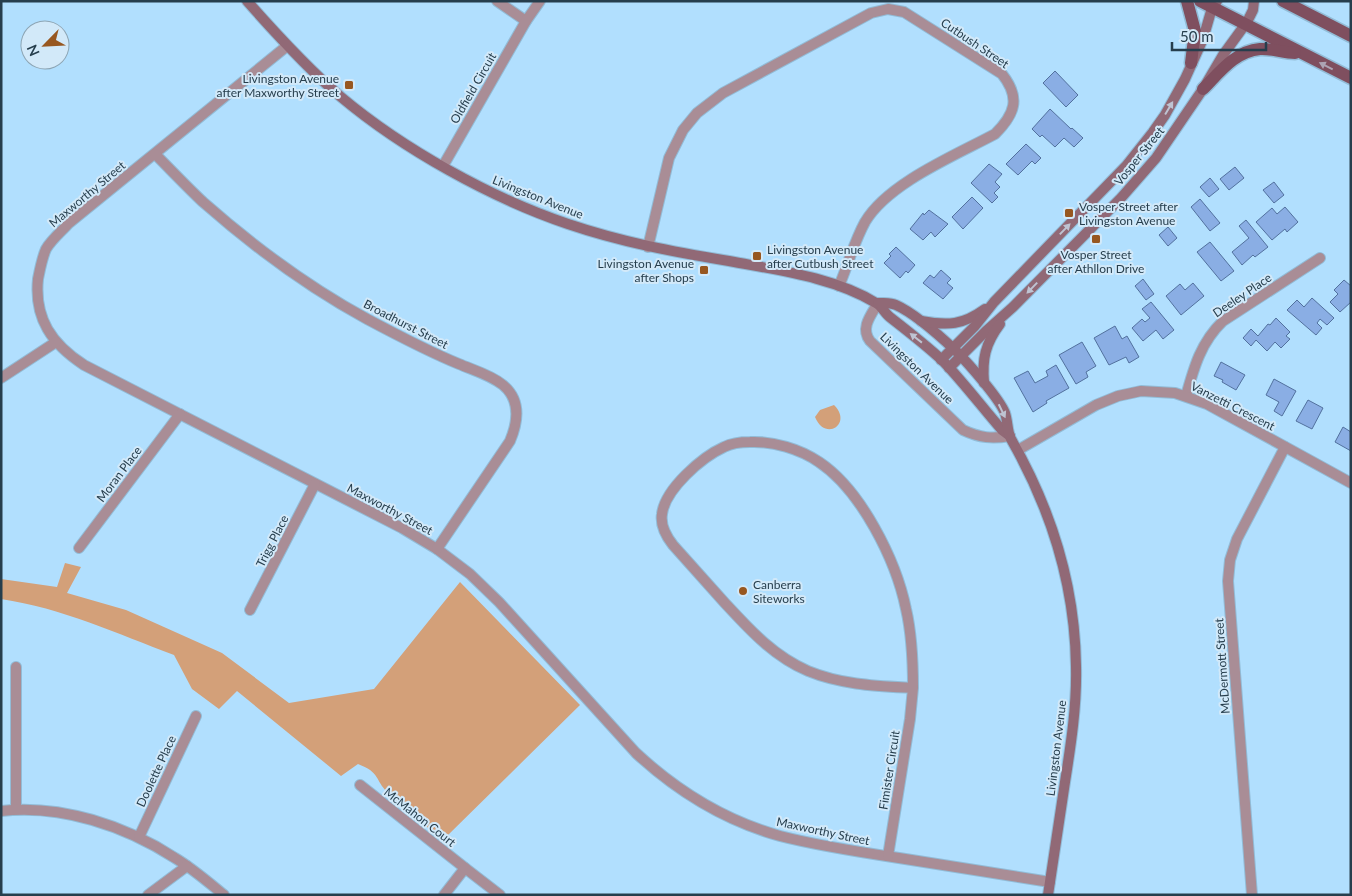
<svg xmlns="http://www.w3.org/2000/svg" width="1352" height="896" font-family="Lato,sans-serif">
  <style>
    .green { fill: #d3a079 }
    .building { fill: #8aaee4; stroke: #52719e }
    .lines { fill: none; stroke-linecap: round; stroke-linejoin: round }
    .street-casing { stroke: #92bcd7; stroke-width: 12 }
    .secondary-casing { stroke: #92bcd7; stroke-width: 12 }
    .primary-casing { stroke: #92bcd7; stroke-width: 15 }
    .street { stroke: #a98d96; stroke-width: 10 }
    .secondary { stroke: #916976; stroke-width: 10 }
    .primary { stroke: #7f4f5f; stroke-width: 12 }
    .oneway { fill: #ada4b4 }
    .oneway2 { fill: #bec3d2 }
    .poi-dot { fill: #975720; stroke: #d2e9f9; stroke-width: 2 }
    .labels { text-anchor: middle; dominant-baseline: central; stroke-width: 4; stroke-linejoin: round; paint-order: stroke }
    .street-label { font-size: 12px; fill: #263e4d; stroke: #d2e9f9 }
    .poi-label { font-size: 12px; fill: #263e4d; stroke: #d2e9f9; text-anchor: start }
  </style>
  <rect width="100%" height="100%" fill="#b1dffe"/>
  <g class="green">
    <path d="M 834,405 C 853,424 825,442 815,417 L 820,410 Z"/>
    <path d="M 65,563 L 81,567 L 67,593 L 126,610 L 222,653 L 289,703 L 374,689 L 460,582 L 580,705 L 447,836 L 442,832 L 438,836 C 422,822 403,809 388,793 C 374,779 381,773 358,764 L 341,776 L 237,691 L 219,709 L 192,689 L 174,655 C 118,634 62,608 1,599 L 1,579 L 57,587 Z"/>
  </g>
  <g class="building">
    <path d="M 1055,71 L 1078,95 L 1066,107 L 1043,83 Z"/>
    <path d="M 1050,109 L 1071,129 L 1072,128 L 1083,138 L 1074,147 L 1064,138 L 1055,147 L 1042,135 L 1040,137 L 1032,129 Z"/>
    <path d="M 1026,144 L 1041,158 L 1035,164 L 1032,161 L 1018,175 L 1006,164 Z"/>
    <path d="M 989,164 L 1002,174 L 995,182 L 1000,187 L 994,193 L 998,197 L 992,203 L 971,183 Z"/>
    <path d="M 1235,167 L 1244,178 L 1229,190 L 1220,179 Z"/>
    <path d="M 1210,178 L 1219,189 L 1209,197 L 1200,187 Z"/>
    <path d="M 1274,182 L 1284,195 L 1274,203 L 1263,190 Z"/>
    <path d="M 972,197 L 983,208 L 963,229 L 952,217 Z"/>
    <path d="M 1200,199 L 1220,223 L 1210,231 L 1191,207 Z"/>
    <path d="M 1285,207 L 1298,222 L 1287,232 L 1285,229 L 1272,240 L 1256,222 L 1272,208 L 1277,214 Z"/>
    <path d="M 929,210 L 948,224 L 935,237 L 931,232 L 923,240 L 910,229 L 923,213 L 924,215 Z"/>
    <path d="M 1246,220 L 1268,247 L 1255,257 L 1253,255 L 1242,265 L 1232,252 L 1249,238 L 1239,226 Z"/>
    <path d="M 1168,227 L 1177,238 L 1168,246 L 1159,235 Z"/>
    <path d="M 1210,242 L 1234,271 L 1221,281 L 1197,252 Z"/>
    <path d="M 896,247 L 915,265 L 908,273 L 906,271 L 900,278 L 884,263 L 891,256 L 889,254 Z"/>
    <path d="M 941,270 L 951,279 L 947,283 L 953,288 L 943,299 L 923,283 L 930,275 L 934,278 Z"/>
    <path d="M 1143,279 L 1154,294 L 1146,300 L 1135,286 Z"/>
    <path d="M 1344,280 L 1351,286 L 1351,302 L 1340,312 L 1330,302 L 1338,294 L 1334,290 Z"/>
    <path d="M 1193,283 L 1204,296 L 1181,315 L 1166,296 L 1180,284 L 1185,290 Z"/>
    <path d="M 1312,298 L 1334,318 L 1327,325 L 1320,319 L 1317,323 L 1322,328 L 1316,335 L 1287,310 L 1297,300 L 1304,307 Z"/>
    <path d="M 1151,302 L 1174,330 L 1163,339 L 1156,330 L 1143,341 L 1132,328 L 1142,319 L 1145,322 L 1150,318 L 1142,309 Z"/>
    <path d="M 1276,318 L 1290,332 L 1286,336 L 1290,339 L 1281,348 L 1275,342 L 1267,351 L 1256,340 L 1251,346 L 1243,338 L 1251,329 L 1258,336 L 1268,324 L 1270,325 Z"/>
    <path d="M 1115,326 L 1122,339 L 1127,336 L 1139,357 L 1129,363 L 1126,357 L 1109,365 L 1094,338 Z"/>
    <path d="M 1082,342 L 1096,366 L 1086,372 L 1088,377 L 1076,384 L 1059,355 Z"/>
    <path d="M 1221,362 L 1245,375 L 1236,390 L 1222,382 L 1223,380 L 1214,376 Z"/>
    <path d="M 1056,365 L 1069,388 L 1046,401 L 1047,403 L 1033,412 L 1014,378 L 1028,371 L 1035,383 L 1048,376 L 1046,371 Z"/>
    <path d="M 1274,379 L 1296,391 L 1282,416 L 1274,411 L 1279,402 L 1266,395 Z"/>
    <path d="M 1308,400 L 1323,408 L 1312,429 L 1296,421 Z"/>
    <path d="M 1343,427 L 1351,432 L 1351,451 L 1335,442 Z"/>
  </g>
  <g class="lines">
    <defs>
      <g id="street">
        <path d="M 497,1 L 526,21"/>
        <path d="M 287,46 L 69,223 C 62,231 52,239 46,249 C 42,258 40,269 38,279 C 34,319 52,344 84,365 L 402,528 L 437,549 L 470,574 L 499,602 L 636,753 C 677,791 726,821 780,836 C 819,846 859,852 899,858 C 950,866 1000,874 1050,882"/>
        <path d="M 155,154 C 171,170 187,187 203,202 C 253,246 308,287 367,319 C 397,335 427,351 459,364 C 473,370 491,375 503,385 C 521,400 518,422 510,441 L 437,549"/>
        <path d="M 443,166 L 526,21 L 540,1"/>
        <path d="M 648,247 L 669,158 L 683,130 L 697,113 L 723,93 L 871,13 L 888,9 L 904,12 L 1002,74 C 1021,98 1015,114 995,134 C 956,155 888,183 865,222 C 854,242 848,265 839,286"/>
        <path d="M 878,303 C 871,315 860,328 870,341 L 963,430 C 980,438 992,439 1010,436"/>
        <path d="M 1,378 L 56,342"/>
        <path d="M 1186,396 C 1194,367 1201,342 1223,321 L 1320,258"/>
        <path d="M 1018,450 L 1096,405 L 1118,396 L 1141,391 L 1175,393 L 1207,404 L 1351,483"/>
        <path d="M 79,548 L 180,414"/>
        <path d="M 250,610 L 315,484"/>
        <path d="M 16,667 L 16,809"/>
        <path d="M 360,785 L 465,868 L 444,895"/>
        <path d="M 1,811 C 61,804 126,826 175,858 C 192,868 208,882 224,895"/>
        <path d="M 139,837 L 196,716"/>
        <path d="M 888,856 L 910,719 L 913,688 C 878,686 842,685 808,671 C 773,656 749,629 724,602 C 707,583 690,564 673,545 C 666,536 660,526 662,514 C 665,489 702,457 724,447 C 732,443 742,442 750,442 C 773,441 800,449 819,462 C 861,490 896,560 906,609 C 912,635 913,662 913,688"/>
        <path d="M 465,868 L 500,895"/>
        <path d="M 148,895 L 187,866"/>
        <path d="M 1252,895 L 1228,581 L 1230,560 L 1237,539 L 1285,447"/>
      </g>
      <g id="secondary">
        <path d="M 247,1 C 277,35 307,68 341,97 C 403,149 491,198 568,224 C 621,242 674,252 729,261 C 776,270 834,277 876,303 C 882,306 885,314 891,318 C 909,332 927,346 943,361 C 964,383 982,407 1002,430 L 1010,436"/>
        <path d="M 878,303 C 884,303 890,302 896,305 C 916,314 940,336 956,351 C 968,363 999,398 1005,413 C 1008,422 1007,431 1011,439 C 1051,509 1075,585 1076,666 C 1077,705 1071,744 1065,782 C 1059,820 1054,857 1048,895"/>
        <path d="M 921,321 C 948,326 963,325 985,309"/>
        <path d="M 941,360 L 975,326 L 994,302 L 1126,166 L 1153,132 L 1165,115 L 1185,79 L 1203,39 L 1212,8 L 1217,1"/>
        <path d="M 949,368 L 986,331 L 1013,307 L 1121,198 L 1156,158 L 1203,89 L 1223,55 L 1247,22 L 1253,10 L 1254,1"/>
        <path d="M 984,383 C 982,359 985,344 1000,324"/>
      </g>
      <g id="primary">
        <path d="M 1187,1 L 1195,31 L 1191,63"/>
        <path d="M 1200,1 L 1351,78"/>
        <path d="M 1283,1 L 1351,36"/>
        <path d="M 1203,89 C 1219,73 1235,51 1260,49 C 1270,48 1284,53 1295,53"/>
      </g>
    </defs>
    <use href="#street" class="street-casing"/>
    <use href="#secondary" class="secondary-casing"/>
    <use href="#primary" class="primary-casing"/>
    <use href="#street" class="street"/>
    <use href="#secondary" class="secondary"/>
    <use href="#primary" class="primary"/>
  </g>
  <defs><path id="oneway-solid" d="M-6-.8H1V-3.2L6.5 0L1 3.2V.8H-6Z" transform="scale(1.25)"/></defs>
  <use class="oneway" href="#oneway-solid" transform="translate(1326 66) rotate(-153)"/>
  <g class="oneway2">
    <use href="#oneway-solid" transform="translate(1169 108) rotate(-59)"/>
    <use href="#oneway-solid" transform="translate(1065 229) rotate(-46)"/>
    <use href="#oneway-solid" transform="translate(1032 288) rotate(134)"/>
    <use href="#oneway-solid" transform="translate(916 338) rotate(-142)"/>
    <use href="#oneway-solid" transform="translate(1002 411) rotate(64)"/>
  </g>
  <g class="poi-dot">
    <rect x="344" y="80" width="10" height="10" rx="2.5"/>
    <rect x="1064" y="208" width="10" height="10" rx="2.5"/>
    <rect x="1091" y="234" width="10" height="10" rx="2.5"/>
    <rect x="752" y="251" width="10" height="10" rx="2.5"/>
    <rect x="699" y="265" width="10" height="10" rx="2.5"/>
    <circle cx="743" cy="591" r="5"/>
  </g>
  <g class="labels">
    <g class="street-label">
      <text transform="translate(975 43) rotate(34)">Cutbush Street</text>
      <text transform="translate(473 88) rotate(-60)">Oldfield Circuit</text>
      <text transform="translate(1139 156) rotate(-51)">Vosper Street</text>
      <text transform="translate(87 194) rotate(-40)">Maxworthy Street</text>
      <text transform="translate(538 197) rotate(22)">Livingston Avenue</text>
      <text transform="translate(1242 295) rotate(-34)">Deeley Place</text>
      <text transform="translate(406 324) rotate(27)">Broadhurst Street</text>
      <text transform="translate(917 368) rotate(44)">Livingston Avenue</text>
      <text transform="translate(1233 406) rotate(27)">Vanzetti Crescent</text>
      <text transform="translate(119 474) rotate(-53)">Moran Place</text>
      <text transform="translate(390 509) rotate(28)">Maxworthy Street</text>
      <text transform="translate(272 541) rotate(-63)">Trigg Place</text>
      <text transform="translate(1222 666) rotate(-94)">McDermott Street</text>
      <text transform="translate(1056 748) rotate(-83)">Livingston Avenue</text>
      <text transform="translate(889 770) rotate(-81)">Fimister Circuit</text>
      <text transform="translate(156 771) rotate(-65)">Doolette Place</text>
      <text transform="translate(420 817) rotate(38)">McMahon Court</text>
      <text transform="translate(823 831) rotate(12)">Maxworthy Street</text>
    </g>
    <g class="poi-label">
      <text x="339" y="78" text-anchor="end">Livingston Avenue<tspan x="339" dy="14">after Maxworthy Street</tspan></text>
      <text x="1079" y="206">Vosper Street after<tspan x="1079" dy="14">Livingston Avenue</tspan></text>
      <text x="767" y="249">Livingston Avenue<tspan x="767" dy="14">after Cutbush Street</tspan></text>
      <text x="1096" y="254" text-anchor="middle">Vosper Street<tspan x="1096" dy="14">after Athllon Drive</tspan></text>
      <text x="694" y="263" text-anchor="end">Livingston Avenue<tspan x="694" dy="14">after Shops</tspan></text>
      <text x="753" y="584">Canberra<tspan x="753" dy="14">Siteworks</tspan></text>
    </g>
  </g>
  <rect width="1352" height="896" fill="none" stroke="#263e4d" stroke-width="5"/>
  <g transform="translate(45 45) rotate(246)"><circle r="24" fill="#d2e9f9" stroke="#8da5b4"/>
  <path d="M0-4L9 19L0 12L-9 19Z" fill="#975720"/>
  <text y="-8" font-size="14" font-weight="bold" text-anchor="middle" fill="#263e4d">N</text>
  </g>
  <path d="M1172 42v8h94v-8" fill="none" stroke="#263e4d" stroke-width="2.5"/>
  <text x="1180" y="42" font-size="15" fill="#263e4d" stroke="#d2e9f9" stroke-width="4" paint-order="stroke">50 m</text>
</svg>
